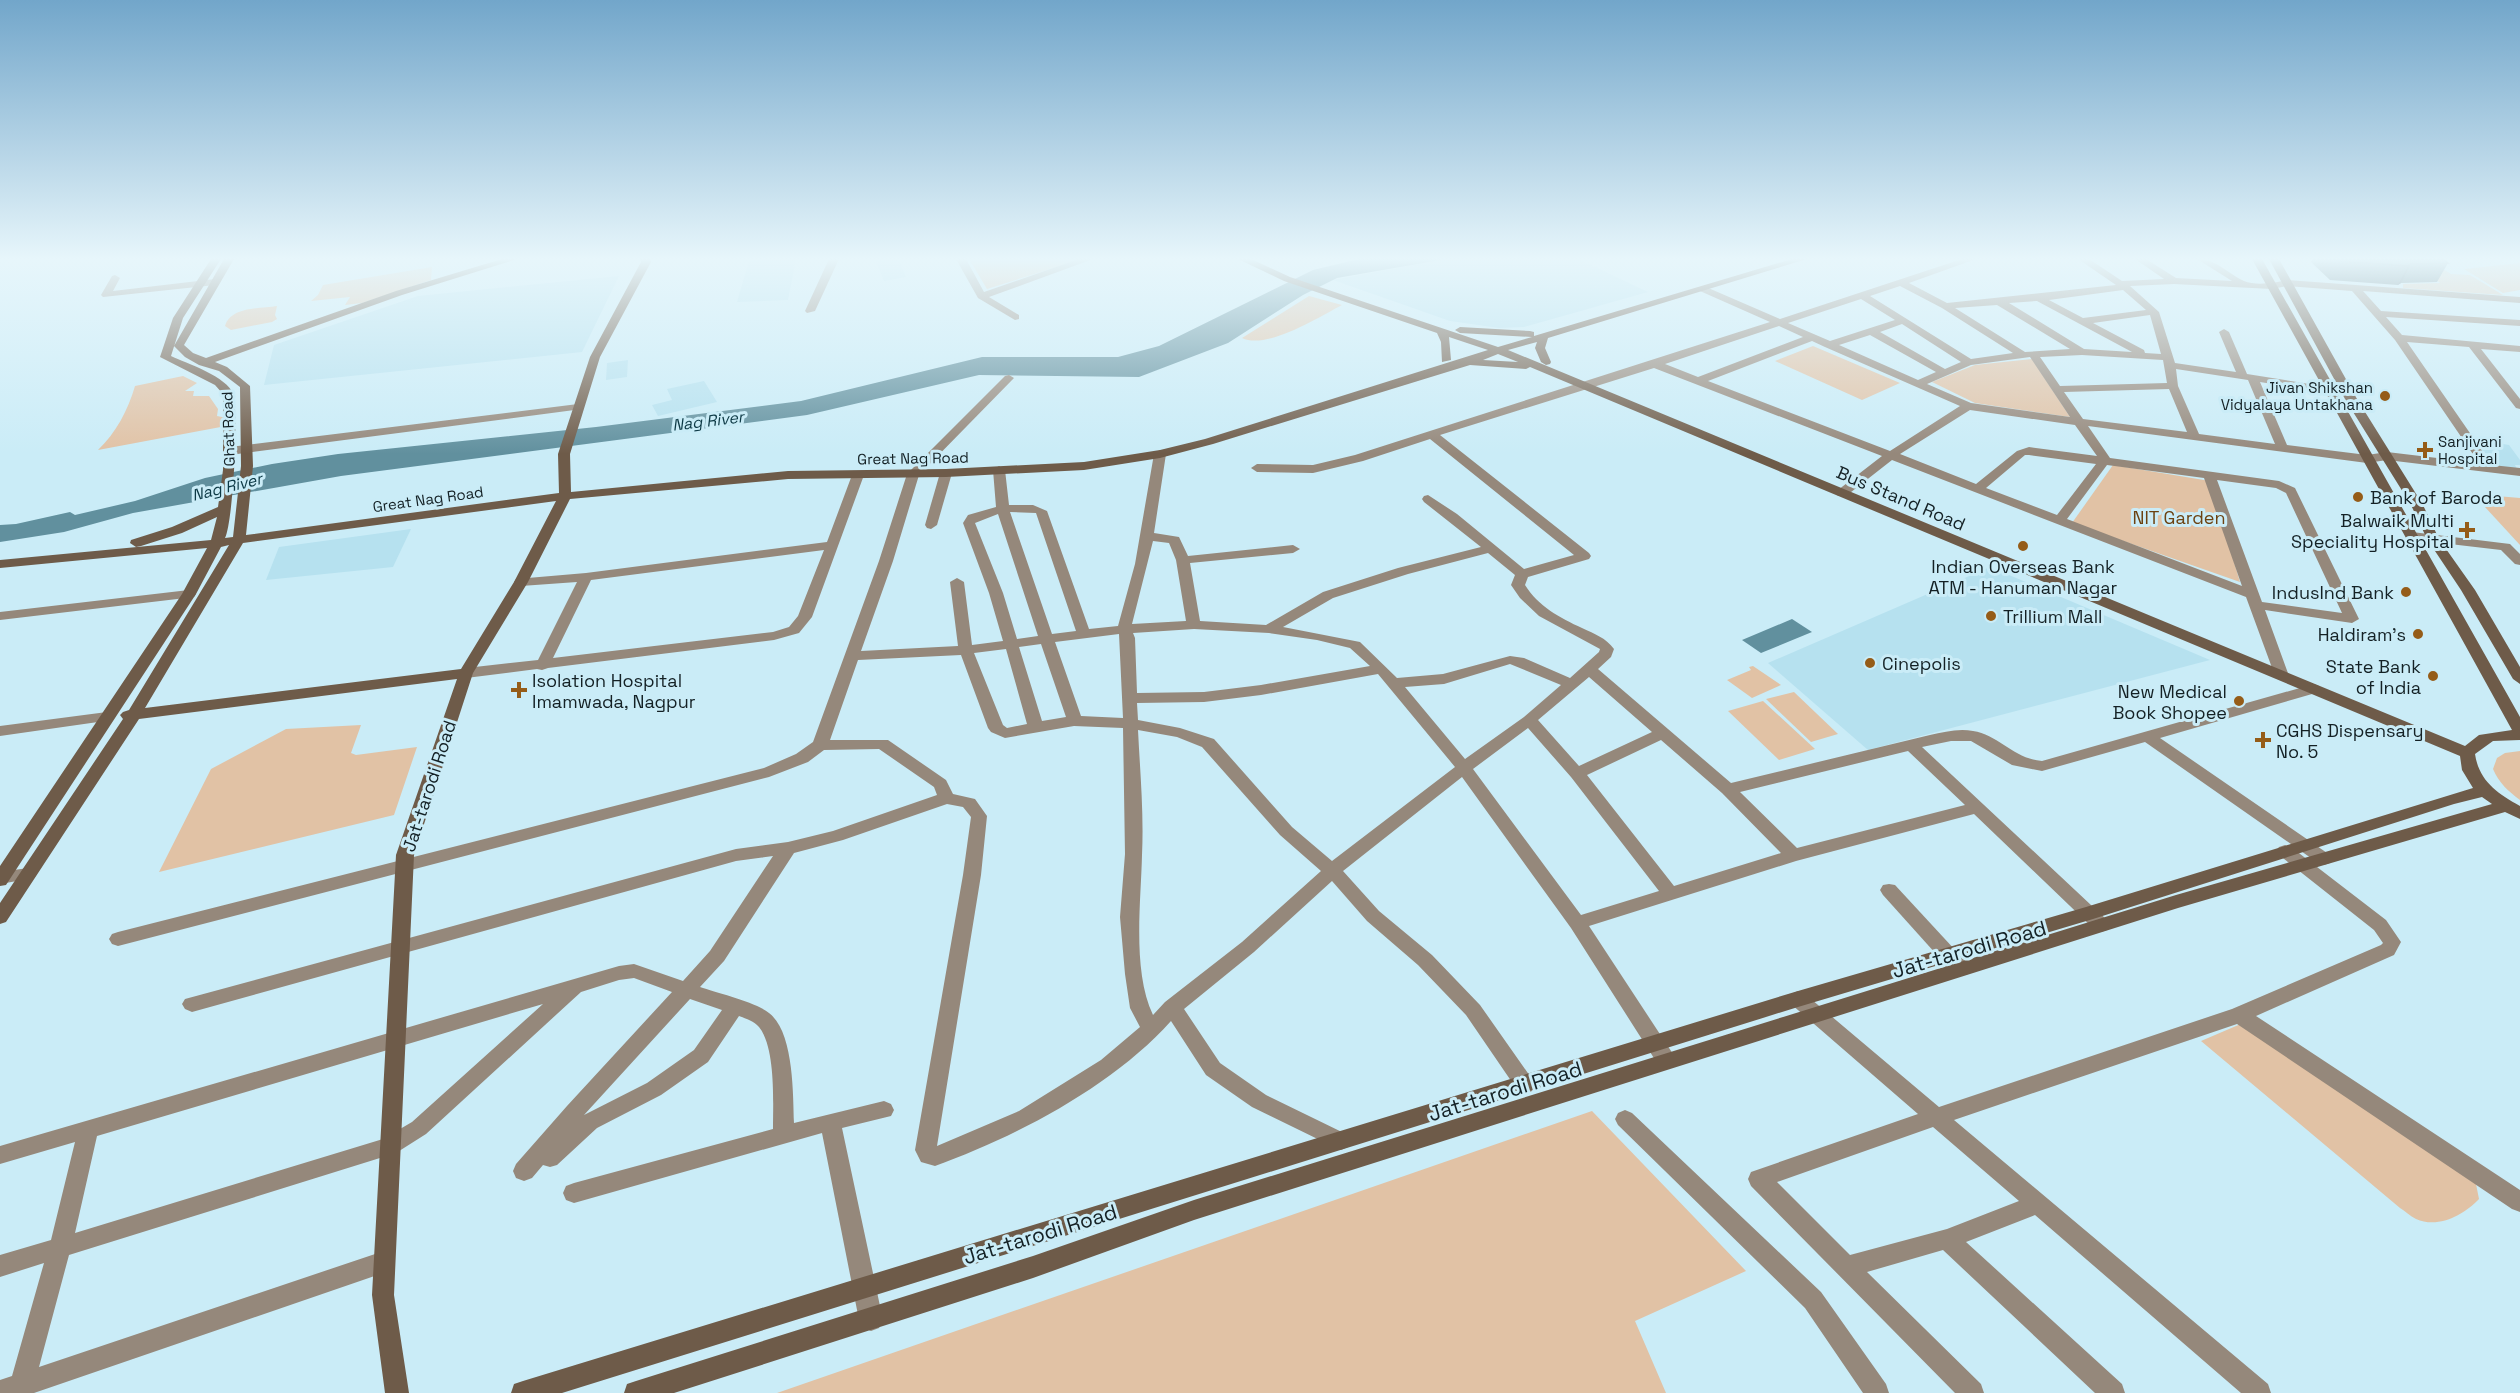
<svg xmlns="http://www.w3.org/2000/svg" width="2520" height="1393" font-family="'Space Grotesk',sans-serif">
  <style>
    .built { fill: #b6e1ef }
    .green { fill: #e1c2a5 }
    .water { fill: #61909e }
    .lines { fill: none; stroke-linecap: round; stroke-linejoin: round }
    .street { fill: #95887b; fill-rule: evenodd }
    .secondary { fill: #6e5b49; fill-rule: evenodd }
    .wall { fill: #445f66 }
    .shaded-wall { fill: #374d53 }
    .building { fill: #4f6e77; stroke: #374d53; stroke-width: 1.5 }
    .poi-dot { fill: #955c18; stroke: #caecf7; stroke-width: 2 }
    .labels { text-anchor: middle; dominant-baseline: central; stroke-width: 6; stroke-linejoin: round; paint-order: stroke }
    .far-poi-label { font-size: 15px; fill: #142125; stroke: #caecf7; text-anchor: end }
    .far-street-label { font-size: 15px; fill: #142125; stroke: #caecf7 }
    .far-water-label { font-size: 16px; font-style: italic; fill: #0d3945; stroke: #caecf7 }
    .poi-label { font-size: 18px; fill: #142125; stroke: #caecf7; text-anchor: start }
    .street-label { font-size: 18px; fill: #142125; stroke: #caecf7 }
    .park-label { font-size: 18px; fill: #6c4211; stroke: #caecf7 }
    .near-street-label { font-size: 21px; fill: #142125; stroke: #caecf7 }
  </style>
  <rect width="100%" height="100%" fill="#caecf7"/>
  <g class="built">
    <path d="M 796,259 L 788,300 L 737,302 L 749,261 Z"/>
    <path d="M 898,259 L 906,277 L 884,281 L 876,261 Z"/>
    <path d="M 1446,259 L 1578,259 L 1648,292 L 1524,327 L 1499,328 L 1450,321 L 1333,280 Z"/>
    <path d="M 619,276 L 582,352 L 264,385 L 274,345 L 418,296 Z"/>
    <path d="M 628,360 L 627,377 L 606,380 L 607,363 Z"/>
    <path d="M 704,381 L 717,402 L 658,416 L 652,405 L 672,400 L 667,389 Z"/>
    <path d="M 2479,440 L 2509,445 L 2520,460 L 2520,465 L 2515,465 L 2517,469 L 2489,465 L 2479,449 L 2487,449 Z"/>
    <path d="M 411,529 L 393,567 L 266,580 L 279,547 Z"/>
    <path d="M 1990,567 L 2210,660 L 1868,750 L 1768,663 Z"/>
  </g>
  <g class="green">
    <path d="M 969,259 L 1082,259 L 987,289 Z"/>
    <path d="M 2520,263 L 2520,290 L 2503,293 L 2464,269 Z"/>
    <path d="M 2419,264 L 2441,268 L 2451,274 L 2470,275 L 2503,295 L 2403,288 L 2403,284 L 2440,283 Z"/>
    <path d="M 432,267 L 431,280 L 362,303 L 345,305 L 350,297 L 311,301 L 318,295 L 323,285 Z"/>
    <path d="M 1309,296 L 1342,305 C 1319,317 1267,350 1242,338 Z"/>
    <path d="M 277,306 L 275,315 L 277,319 L 272,322 L 231,330 L 225,326 C 231,306 260,309 277,306 Z"/>
    <path d="M 1813,346 L 1900,383 L 1862,400 L 1775,361 Z"/>
    <path d="M 2032,359 L 2070,417 L 1975,403 L 1932,382 L 1975,365 Z"/>
    <path d="M 183,376 L 197,383 L 185,391 L 194,391 L 193,396 L 209,396 L 218,409 L 217,416 L 227,418 L 226,426 L 98,450 C 116,433 128,410 135,386 Z"/>
    <path d="M 2113,465 L 2210,481 L 2240,582 L 2072,523 Z"/>
    <path d="M 2473,494 L 2520,498 L 2520,545 Z"/>
    <path d="M 1753,666 L 1781,685 L 1752,698 L 1727,680 L 1751,670 L 1749,667 Z"/>
    <path d="M 1794,692 L 1838,734 L 1811,742 L 1766,699 Z"/>
    <path d="M 1763,701 L 1815,749 L 1779,760 L 1728,711 Z"/>
    <path d="M 361,725 L 351,753 L 356,755 L 417,747 L 394,815 L 159,872 L 211,769 L 286,729 Z"/>
    <path d="M 2520,751 L 2520,800 C 2508,791 2499,783 2493,769 L 2497,758 L 2505,753 Z"/>
    <path d="M 2243,1023 L 2476,1184 L 2479,1199 C 2464,1215 2438,1229 2416,1219 C 2410,1216 2405,1211 2400,1208 L 2201,1041 Z"/>
    <path d="M 1592,1111 L 1746,1271 L 1635,1321 L 1666,1393 L 777,1393 Z"/>
  </g>
  <g class="water">
    <path d="M 1359,259 L 1446,259 L 1337,278 L 1303,295 L 1228,343 L 1139,377 L 979,375 L 807,415 L 341,476 L 133,513 L 64,532 L 0,542 L 0,525 L 16,524 L 70,512 L 75,515 L 135,501 L 205,478 L 272,464 L 338,454 L 596,427 L 801,401 L 982,357 L 1118,357 L 1159,346 L 1313,270 Z"/>
    <path d="M 1792,619 L 1812,632 L 1761,653 L 1742,640 Z"/>
  </g>
  <g class="lines">
    <g class="street">
      <path d="M 829,259 L 839,259 L 815,311 L 807,313 L 805,311 Z"/>
      <path d="M 956,259 L 966,259 L 984,292 L 1079,259 L 1093,259 L 989,297 L 1019,315 L 1019,319 L 1015,320 L 978,298 Z"/>
      <path d="M 1962,259 L 1976,259 L 1909,283 L 1947,303 L 2116,285 L 2078,259 L 2089,259 L 2122,281 L 2164,279 L 2135,259 L 2146,259 L 2176,278 L 2232,281 L 2197,259 C 2217,259 2228,274 2244,281 C 2256,286 2275,283 2287,280 L 2520,297 L 2520,303 L 2363,291 L 2381,311 L 2520,320 L 2520,326 L 2386,317 L 2402,335 L 2520,346 L 2520,352 L 2481,349 L 2520,399 L 2520,409 L 2516,408 L 2469,347 L 2407,342 L 2492,465 L 2520,468 L 2520,476 L 2387,460 L 2367,463 L 2088,426 L 2110,458 L 2279,481 L 2295,488 L 2359,619 L 2352,623 L 2265,610 L 2289,676 L 2282,681 L 2275,676 L 2246,597 L 1892,460 L 1846,496 L 1838,496 L 1836,493 L 1838,490 L 1882,456 L 1654,368 L 1440,435 L 1589,553 L 1591,556 L 1589,559 L 1528,577 L 1525,585 C 1538,606 1560,618 1582,628 C 1595,634 1606,638 1614,649 L 1611,657 L 1598,669 L 1731,783 L 1930,735 C 1944,732 1959,728 1973,731 C 1999,735 2014,759 2042,761 L 2314,684 L 2319,686 L 2321,689 L 2319,692 L 2160,738 L 2330,855 L 2333,859 L 2330,863 L 2324,865 L 2318,863 L 2145,742 L 2042,771 L 2012,765 L 1971,741 L 1951,741 L 1922,747 L 2107,920 L 2110,925 L 2107,930 L 2101,932 L 2095,930 L 1974,814 L 1796,861 L 1589,926 L 1673,1054 L 1676,1060 L 1673,1066 L 1666,1068 L 1659,1066 L 1571,928 L 1462,777 L 1343,871 L 1379,911 L 1432,955 L 1480,1005 L 1532,1079 L 1535,1085 L 1532,1091 L 1525,1094 L 1518,1091 L 1466,1015 L 1418,965 L 1367,921 L 1332,881 L 1254,952 L 1184,1009 L 1220,1063 L 1266,1095 L 1348,1135 L 1351,1141 L 1348,1147 L 1341,1150 L 1334,1147 L 1252,1107 L 1206,1075 L 1171,1021 C 1113,1086 1016,1137 935,1166 L 921,1162 L 915,1150 L 963,875 L 971,817 L 963,807 L 947,804 L 843,840 L 794,853 L 724,961 L 700,987 C 717,993 756,1002 769,1013 C 794,1032 793,1094 794,1123 L 884,1101 L 891,1104 L 894,1110 L 891,1116 L 842,1128 L 883,1320 L 879,1328 L 871,1331 L 863,1328 L 859,1320 L 822,1133 L 574,1203 L 566,1200 L 563,1193 L 566,1186 L 574,1183 L 773,1129 C 773,1103 776,1048 759,1027 C 754,1021 747,1019 739,1016 L 708,1062 L 661,1095 L 597,1128 L 557,1165 L 550,1167 L 543,1165 L 532,1178 L 524,1181 L 516,1178 L 513,1171 L 516,1164 L 567,1106 L 672,992 L 634,978 L 619,980 L 581,992 L 426,1134 L 396,1153 L 69,1255 L 39,1367 L 384,1251 L 392,1254 L 395,1262 L 392,1270 L 34,1393 L 0,1393 L 0,1380 L 12,1376 L 44,1263 L 0,1277 L 0,1255 L 51,1240 L 75,1142 L 0,1164 L 0,1146 L 619,966 L 634,964 L 683,981 L 710,951 L 773,856 L 736,861 L 192,1012 L 185,1009 L 182,1004 L 185,999 L 736,849 L 788,842 L 833,831 L 937,795 L 934,787 L 879,749 L 824,750 L 808,762 L 769,777 L 118,946 L 112,944 L 109,939 L 112,934 L 118,932 L 764,768 L 796,754 L 813,742 L 879,561 L 907,474 L 1005,376 L 1009,375 L 1014,378 L 919,475 L 893,561 L 861,651 L 958,646 L 950,582 L 957,578 L 964,582 L 972,645 L 1003,641 L 989,593 L 963,523 L 968,515 L 996,507 L 993,470 L 999,466 L 1005,470 L 1009,505 L 1033,505 L 1047,511 L 1089,629 L 1118,626 L 1135,564 L 1154,454 L 1160,450 L 1166,454 L 1154,533 L 1179,537 L 1188,556 L 1293,545 L 1300,549 L 1293,553 L 1190,563 L 1200,621 L 1266,625 L 1323,592 L 1398,568 L 1481,547 L 1424,502 L 1422,499 L 1424,496 L 1428,495 L 1457,514 L 1524,569 L 1574,555 L 1430,439 L 1363,461 L 1313,473 L 1257,472 L 1251,468 L 1257,464 L 1313,465 L 1355,455 L 1770,322 L 1700,291 L 1700,287 L 1706,287 L 1780,319 ZM 2174,284 L 2272,289 L 2287,286 L 2352,291 L 2395,340 L 2479,463 L 2387,452 L 2367,455 L 2287,445 L 2260,382 L 2330,393 L 2335,390 L 2334,388 L 2247,374 L 2229,332 L 2224,329 L 2219,332 L 2236,372 L 2175,363 L 2159,312 L 2130,286 ZM 1900,286 L 1942,308 L 2013,353 L 1971,359 L 1870,296 ZM 2123,290 L 2146,310 L 2083,318 L 2049,300 ZM 1861,299 L 1895,320 L 1830,341 L 1788,323 ZM 2037,301 L 2132,352 L 2084,349 L 2009,303 ZM 1997,305 L 2070,349 L 2025,352 L 1955,308 ZM 2150,315 L 2161,354 L 2145,353 L 2144,350 L 2093,323 ZM 1902,324 L 1961,362 L 1945,369 L 1880,332 ZM 1779,326 L 1803,337 L 1698,377 L 1665,364 ZM 1870,335 L 1936,372 L 1918,380 L 1839,345 ZM 1812,341 L 1825,347 L 1960,406 L 1890,451 L 1708,381 ZM 2082,355 L 2163,360 L 2167,383 L 2060,386 L 2040,357 ZM 2030,357 L 2070,417 L 1971,403 L 1927,384 L 1971,365 ZM 2176,369 L 2248,380 L 2275,444 L 2199,434 L 2178,386 ZM 2169,389 L 2187,432 L 2083,419 L 2064,392 ZM 1970,410 L 2075,425 L 2097,456 L 2029,447 L 2017,451 L 1976,484 L 1900,454 ZM 2025,455 L 2029,455 L 2096,464 L 2057,515 L 1986,488 ZM 2107,465 L 2204,478 L 2242,586 L 2067,519 ZM 2217,480 L 2276,488 L 2286,493 L 2342,613 L 2262,602 ZM 1010,512 L 1036,513 L 1076,631 L 1052,634 ZM 998,514 L 1038,636 L 1017,639 L 1003,593 L 975,523 ZM 1153,541 L 1169,543 L 1176,560 L 1186,621 L 1132,624 ZM 1488,553 L 1515,575 L 1511,585 L 1520,598 L 1539,616 L 1600,649 L 1599,652 L 1570,678 L 1524,658 L 1510,656 L 1443,674 L 1397,678 L 1360,642 L 1283,627 L 1333,598 L 1408,574 ZM 1194,629 L 1269,633 L 1317,640 L 1350,648 L 1370,666 L 1261,685 L 1204,692 L 1137,693 L 1135,638 L 1133,633 ZM 1119,634 L 1123,718 L 1081,716 L 1055,642 ZM 1041,644 L 1066,717 L 1042,721 L 1019,647 ZM 1006,649 L 1027,724 L 1007,728 L 1003,725 L 974,653 ZM 961,655 L 988,728 L 991,732 L 1005,738 L 1074,726 L 1123,728 L 1125,854 L 1120,917 L 1125,974 L 1130,1008 L 1140,1027 L 1101,1060 L 1019,1111 L 937,1146 L 981,875 L 987,816 L 975,799 L 953,794 L 946,780 L 888,740 L 830,740 L 858,660 ZM 1510,664 L 1561,685 L 1524,717 L 1465,759 L 1405,687 L 1444,684 ZM 1378,674 L 1455,767 L 1332,861 L 1292,827 L 1214,739 L 1180,728 L 1138,720 L 1137,703 L 1204,702 L 1261,695 ZM 1589,677 L 1652,732 L 1579,766 L 1538,720 ZM 1528,728 L 1571,777 L 1659,891 L 1581,915 L 1473,769 ZM 1138,730 L 1177,737 L 1202,747 L 1280,835 L 1321,871 L 1242,942 L 1165,1002 L 1153,1015 C 1132,971 1141,902 1142,855 C 1144,813 1140,771 1138,730 ZM 1661,740 L 1722,793 L 1781,853 L 1674,886 L 1587,775 ZM 1908,751 L 1965,805 L 1797,848 L 1740,792 ZM 690,999 L 722,1010 L 694,1050 L 647,1083 L 584,1115 ZM 543,1004 L 412,1122 L 383,1139 L 75,1233 L 97,1136 Z"/>
      <path d="M 115,275 L 120,278 L 113,291 L 215,279 L 220,282 L 215,285 L 103,297 L 101,295 L 112,276 Z"/>
      <path d="M 578,404 L 584,407 L 582,409 L 230,455 L 224,451 L 230,447 Z"/>
      <path d="M 946,469 L 952,473 L 937,525 L 931,529 L 927,528 L 925,525 L 940,473 Z"/>
      <path d="M 858,471 L 864,475 L 812,617 L 799,633 L 774,640 L 548,668 L 542,670 L 537,669 L 466,678 L 459,673 L 466,668 L 538,660 L 577,582 L 521,586 L 516,585 L 514,582 L 516,579 L 586,573 L 827,542 L 852,475 ZM 824,550 L 798,616 L 789,627 L 773,632 L 553,658 L 591,580 Z"/>
      <path d="M 2412,532 L 2510,544 L 2520,554 L 2520,565 L 2515,564 L 2501,550 L 2407,539 L 2406,536 Z"/>
      <path d="M 189,590 L 194,591 L 196,594 L 194,597 L 0,620 L 0,612 Z"/>
      <path d="M 107,712 L 115,717 L 112,720 L 0,736 L 0,726 Z"/>
      <path d="M 2285,845 L 2291,847 L 2386,920 L 2401,942 L 2394,955 L 2256,1016 L 2520,1190 L 2520,1212 L 2512,1209 L 2237,1024 L 1954,1120 L 2268,1384 L 2271,1393 L 2241,1393 L 2035,1215 L 1966,1242 L 2122,1384 L 2125,1393 L 2095,1393 L 1943,1250 L 1867,1272 L 1981,1384 L 1984,1393 L 1955,1393 L 1751,1186 L 1748,1179 L 1751,1172 L 1918,1114 L 1791,1004 L 1788,999 L 1791,994 L 1798,991 L 1805,994 L 1939,1107 L 2232,1009 L 2381,945 L 2383,943 L 2374,930 L 2279,855 L 2276,851 L 2279,847 ZM 1933,1127 L 2019,1201 L 1947,1229 L 1850,1255 L 1777,1182 Z"/>
      <path d="M 28,868 L 34,870 L 37,874 L 34,878 L 0,884 L 0,872 Z"/>
      <path d="M 1889,884 L 1895,885 L 1968,964 L 1970,969 L 1968,974 L 1961,976 L 1954,974 L 1883,895 L 1880,890 L 1883,885 Z"/>
      <path d="M 1625,1110 L 1632,1113 L 1821,1292 L 1886,1384 L 1889,1393 L 1863,1393 L 1805,1308 L 1618,1125 L 1615,1119 L 1618,1113 Z"/>
    </g>
    <g class="secondary">
      <path d="M 211,259 L 221,259 L 183,318 L 171,356 C 186,363 228,377 233,394 C 239,410 233,523 225,538 L 233,537 L 241,466 L 240,387 L 219,371 L 199,365 L 185,357 L 174,346 L 224,259 L 234,259 L 184,345 L 193,353 L 206,358 L 396,291 L 502,259 L 517,259 L 402,295 L 215,362 L 227,367 L 250,386 L 253,466 L 246,535 L 559,493 L 558,454 L 590,357 L 641,262 L 640,259 L 650,259 L 651,262 L 600,357 L 570,454 L 571,492 L 788,471 L 946,469 L 1084,462 L 1160,450 L 1205,439 L 1488,350 L 1449,337 L 1451,360 L 1442,362 L 1441,342 L 1437,333 L 1284,281 L 1238,259 L 1251,259 L 1290,277 L 1498,347 L 1532,337 L 1460,333 L 1455,330 L 1460,327 L 1530,331 L 1534,332 L 1534,336 L 1792,259 L 1807,259 L 1548,338 L 1545,348 L 1551,362 L 1550,364 L 1546,365 L 1541,362 L 1535,348 L 1537,342 L 1508,350 L 2465,746 L 2479,735 L 2512,730 L 2252,259 L 2262,259 L 2520,717 L 2520,740 L 2493,741 L 2475,754 C 2479,781 2497,793 2520,806 L 2520,819 L 2505,812 L 2178,908 L 1194,1220 L 1033,1278 L 674,1393 L 624,1393 L 627,1384 L 636,1381 L 1033,1256 L 1194,1200 L 2176,895 L 2492,804 L 2482,797 L 2454,804 L 2093,919 L 1798,1007 L 562,1393 L 511,1393 L 514,1384 L 523,1381 L 1798,991 L 2086,907 L 2473,788 L 2462,770 L 2460,756 L 1530,367 L 1526,369 L 1470,365 L 1213,444 L 1160,458 L 1084,470 L 946,477 L 788,479 L 570,499 L 528,582 L 473,673 L 414,855 L 394,1295 L 409,1393 L 385,1393 L 372,1295 L 396,855 L 457,679 L 139,719 L 6,922 L 0,924 L 0,903 L 123,719 L 120,715 L 123,712 L 129,710 L 229,545 L 221,547 L 196,594 L 6,885 L 0,886 L 0,866 L 182,594 L 207,548 L 0,568 L 0,560 L 211,540 L 217,517 L 182,533 L 141,546 L 136,547 L 130,543 L 131,540 L 172,527 L 218,507 L 223,470 L 223,394 L 215,385 L 160,357 L 173,318 ZM 1498,354 L 1518,362 L 1483,360 ZM 556,501 L 514,582 L 461,669 L 145,708 L 243,543 Z"/>
      <path d="M 2269,259 L 2279,259 L 2357,399 L 2423,505 L 2439,539 L 2475,590 L 2520,667 L 2520,684 L 2513,679 L 2461,590 L 2427,539 L 2411,505 L 2345,399 Z"/>
    </g>
  </g>
  <path class="wall" d="M 2312,259 L 2443,259 L 2448,263 L 2437,282 L 2401,283 L 2398,285 L 2330,280 L 2311,262 Z"/>
  <path class="shaded-wall" d="M 2411,264 L 2401,283 L 2398,285 L 2408,266 Z"/>
  <path class="building" d="M 2337,259 L 2443,259 L 2448,263 L 2411,264 L 2408,266 L 2339,261 Z"/>
  <linearGradient id="sky" x2="0" y2="1"><stop stop-color="#72a6ca"/><stop offset="0.57" stop-color="#e7f6fb"/><stop offset="1" stop-color="#e7f6fb" stop-opacity="0"/></linearGradient>
  <rect width="2520" height="454" fill="url(#sky)"/>
  <g class="poi-dot">
    <circle cx="2385" cy="396" r="6"/>
    <path d="M2422 441h6v6h6v6h-6v6h-6v-6h-6v-6h6z"/>
    <circle cx="2358" cy="497" r="6"/>
    <path d="M2464 521h6v6h6v6h-6v6h-6v-6h-6v-6h6z"/>
    <circle cx="2023" cy="546" r="6"/>
    <circle cx="2406" cy="592" r="6"/>
    <circle cx="1991" cy="616" r="6"/>
    <circle cx="2418" cy="634" r="6"/>
    <circle cx="1870" cy="663" r="6"/>
    <circle cx="2433" cy="676" r="6"/>
    <path d="M516 681h6v6h6v6h-6v6h-6v-6h-6v-6h6z"/>
    <circle cx="2239" cy="701" r="6"/>
    <path d="M2260 731h6v6h6v6h-6v6h-6v-6h-6v-6h6z"/>
  </g>
  <g class="labels">
    <g class="far-poi-label">
      <text x="2373" y="387">Jivan Shikshan<tspan x="2373" dy="17">Vidyalaya Untakhana</tspan></text>
      <text x="2438" y="441" text-anchor="start">Sanjivani<tspan x="2438" dy="17">Hospital</tspan></text>
    </g>
    <g class="far-street-label">
      <text transform="translate(228 429) rotate(-92)">Ghat Road</text>
      <text transform="translate(913 458) rotate(-1)">Great Nag Road</text>
      <text transform="translate(428 499) rotate(-8)">Great Nag Road</text>
    </g>
    <g class="far-water-label">
      <text transform="translate(708 421) rotate(-7)">Nag River</text>
      <text transform="translate(227 487) rotate(-14)">Nag River</text>
    </g>
    <g class="poi-label">
      <text x="2370" y="497">Bank of Baroda</text>
      <text x="2454" y="520" text-anchor="end">Balwaik Multi<tspan x="2454" dy="21">Speciality Hospital</tspan></text>
      <text x="2023" y="566" text-anchor="middle">Indian Overseas Bank<tspan x="2023" dy="21">ATM - Hanuman Nagar</tspan></text>
      <text x="2394" y="592" text-anchor="end">IndusInd Bank</text>
      <text x="2003" y="616">Trillium Mall</text>
      <text x="2406" y="634" text-anchor="end">Haldiram's</text>
      <text x="1882" y="663">Cinepolis</text>
      <text x="2421" y="666" text-anchor="end">State Bank<tspan x="2421" dy="21">of India</tspan></text>
      <text x="532" y="680">Isolation Hospital<tspan x="532" dy="21">Imamwada, Nagpur</tspan></text>
      <text x="2227" y="691" text-anchor="end">New Medical<tspan x="2227" dy="21">Book Shopee</tspan></text>
      <text x="2276" y="730">CGHS Dispensary<tspan x="2276" dy="21">No. 5</tspan></text>
    </g>
    <g class="street-label">
      <text transform="translate(1901 498) rotate(23)">Bus Stand Road</text>
      <text transform="translate(429 786) rotate(-72)">Jat-tarodi Road</text>
    </g>
    <g class="park-label">
      <text x="2179" y="517">NIT Garden</text>
    </g>
    <g class="near-street-label">
      <text transform="translate(1969 949) rotate(-16)">Jat-tarodi Road</text>
      <text transform="translate(1505 1091) rotate(-17)">Jat-tarodi Road</text>
      <text transform="translate(1040 1234) rotate(-17)">Jat-tarodi Road</text>
    </g>
  </g>
</svg>
